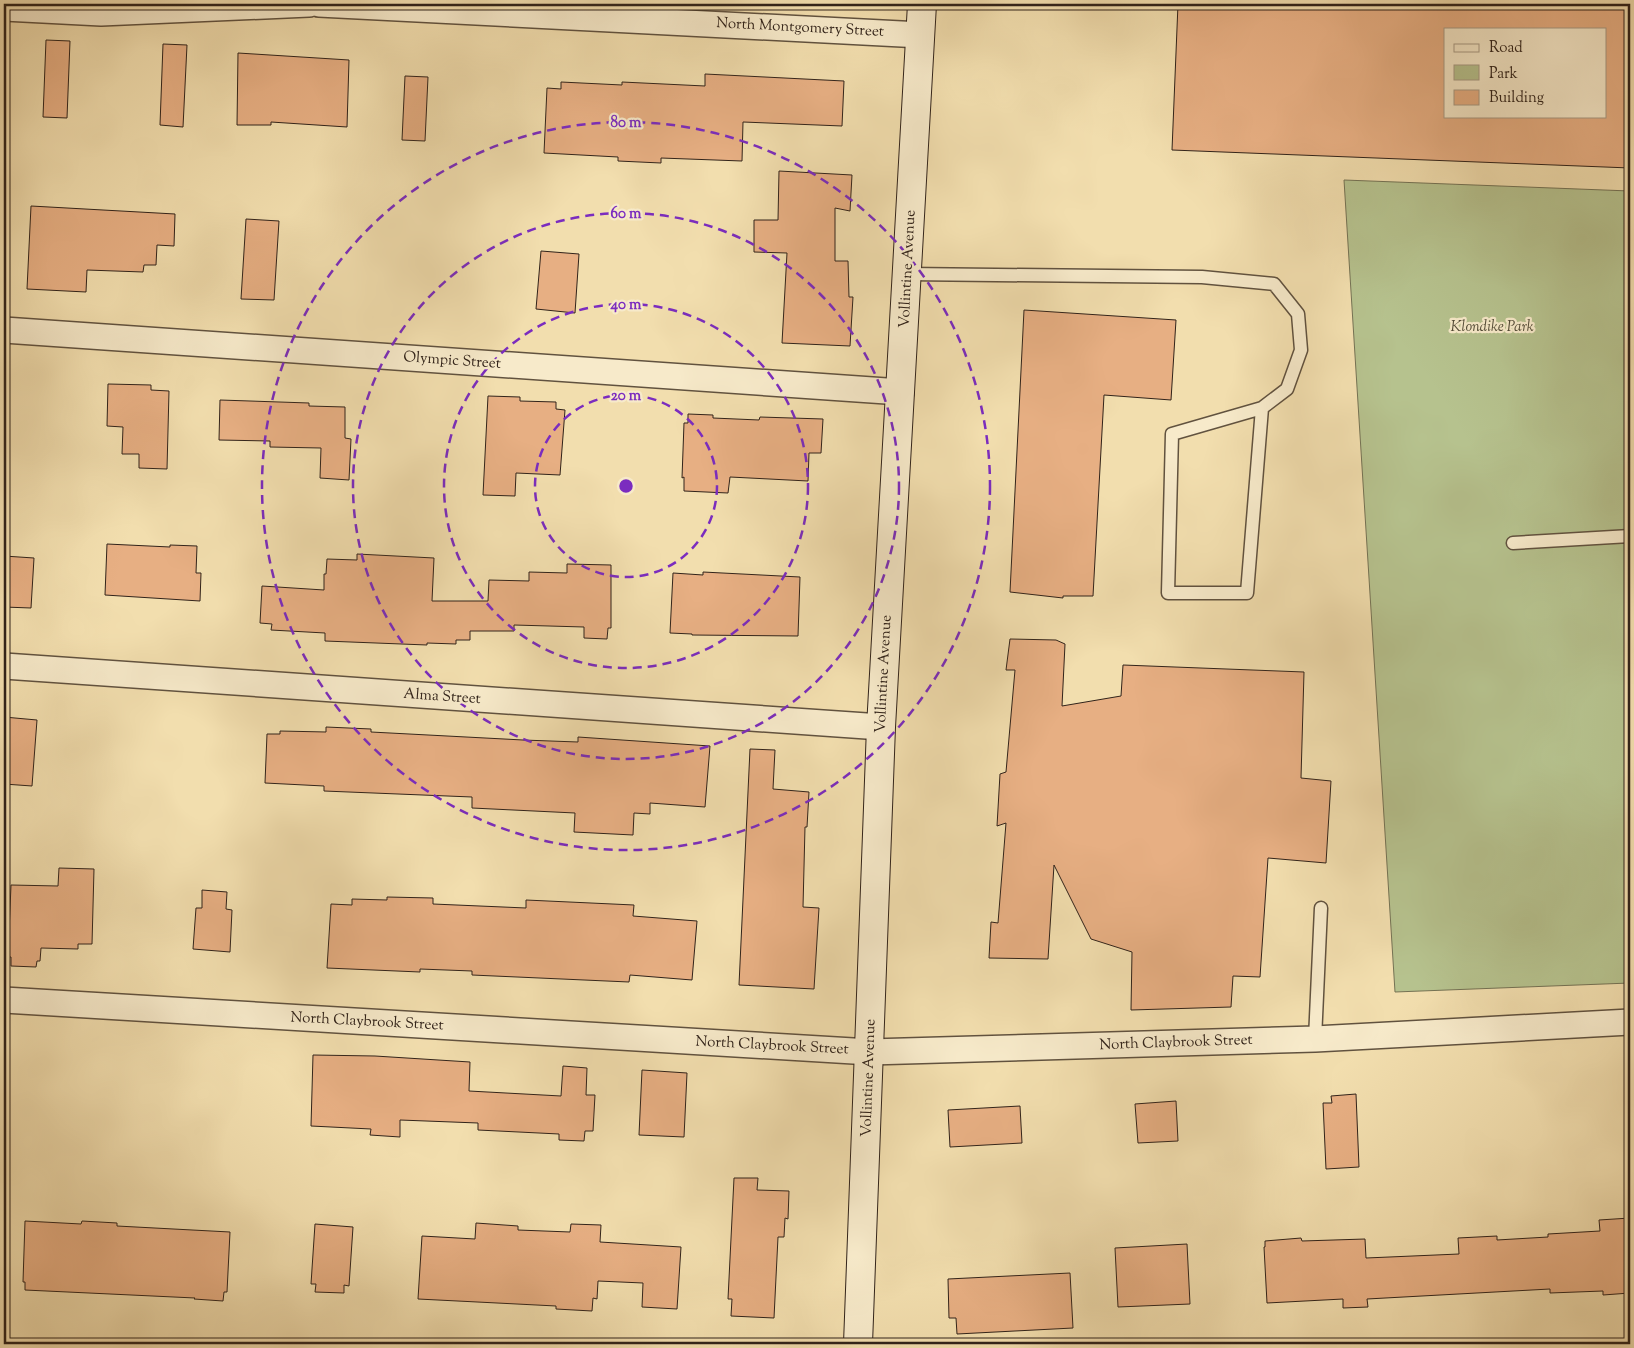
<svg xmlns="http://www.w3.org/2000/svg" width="1634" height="1348" font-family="'Sorts Mill Goudy',serif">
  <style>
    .green { fill: #b6c28e; stroke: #747254 }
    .building { fill: #e7af83; stroke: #31231a; fill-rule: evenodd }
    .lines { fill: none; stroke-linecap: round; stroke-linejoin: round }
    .lane-casing { stroke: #61523f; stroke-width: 15 }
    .street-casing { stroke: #61523f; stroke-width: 28 }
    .secondary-casing { stroke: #31231a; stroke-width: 30 }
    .lane { stroke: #f7eaca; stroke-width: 12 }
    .street { stroke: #f7eaca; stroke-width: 25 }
    .secondary { stroke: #f7eaca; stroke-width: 28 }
    .ring { fill: none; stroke: #7b2cbf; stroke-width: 2.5; stroke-dasharray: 9 6 }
    .labels { text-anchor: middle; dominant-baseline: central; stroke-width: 4.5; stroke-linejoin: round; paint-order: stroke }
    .street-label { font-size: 15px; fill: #31231a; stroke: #f7eaca }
    .park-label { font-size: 15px; font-style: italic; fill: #524b37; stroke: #f7eaca }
    .centre { fill: #7b2cbf; stroke: #f7eaca; stroke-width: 2.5 }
    .ring-label { font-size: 15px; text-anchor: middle; font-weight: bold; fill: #7b2cbf; stroke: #f7eaca; stroke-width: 4.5; stroke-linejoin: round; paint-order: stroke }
  </style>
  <rect width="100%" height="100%" fill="#f2deae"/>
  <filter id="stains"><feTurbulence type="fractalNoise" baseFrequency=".004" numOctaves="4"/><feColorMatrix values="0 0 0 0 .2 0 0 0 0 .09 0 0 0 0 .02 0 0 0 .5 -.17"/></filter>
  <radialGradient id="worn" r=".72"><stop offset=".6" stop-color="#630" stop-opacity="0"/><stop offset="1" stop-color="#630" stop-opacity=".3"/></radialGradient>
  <path class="green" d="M 1344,180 L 1630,191 L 1630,983 L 1395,992 Z"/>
  <g class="building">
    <path d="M 1178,4 L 1630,4 L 1630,168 L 1172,150 ZM 1445,29 L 1605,29 L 1605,116 L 1445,116 Z"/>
    <path d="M 46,40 L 70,41 L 67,118 L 43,117 Z"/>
    <path d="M 163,44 L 187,45 L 183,127 L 160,125 Z"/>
    <path d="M 238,53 L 349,60 L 347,127 L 271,122 L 271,125 L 237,125 Z"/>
    <path d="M 705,74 L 844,81 L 842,126 L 743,122 L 742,161 L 661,158 L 661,163 L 618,161 L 618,157 L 544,153 L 547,88 L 561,89 L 561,82 L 622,85 L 622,82 L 705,86 Z"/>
    <path d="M 405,76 L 428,77 L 425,141 L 402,140 Z"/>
    <path d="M 779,171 L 852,175 L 850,211 L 835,208 L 835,261 L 848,261 L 849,297 L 853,297 L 850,346 L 782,343 L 787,253 L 754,252 L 754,220 L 778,220 Z"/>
    <path d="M 31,206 L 175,214 L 174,246 L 157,245 L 156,265 L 144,265 L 143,272 L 87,270 L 86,292 L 27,289 Z"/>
    <path d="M 246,219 L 279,221 L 274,300 L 241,299 Z"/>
    <path d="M 541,251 L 579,254 L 575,313 L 536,309 Z"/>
    <path d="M 1024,310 L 1176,320 L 1171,400 L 1104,395 L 1093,596 L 1063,596 L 1063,598 L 1010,592 Z"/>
    <path d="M 108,384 L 151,385 L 151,390 L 169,391 L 167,469 L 139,468 L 139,454 L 122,454 L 123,427 L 107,426 Z"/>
    <path d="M 488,396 L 520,397 L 520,401 L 556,402 L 556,409 L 565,410 L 560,475 L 516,473 L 515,496 L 483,495 Z"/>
    <path d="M 220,400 L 309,403 L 309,406 L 345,407 L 345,438 L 351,439 L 349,480 L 320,478 L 321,448 L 270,447 L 270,441 L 219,440 Z"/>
    <path d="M 688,414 L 713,415 L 713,418 L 759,420 L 760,417 L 823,419 L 821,453 L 809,453 L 808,481 L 730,477 L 728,493 L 684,491 L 684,477 L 682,478 L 684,423 L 688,423 Z"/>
    <path d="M 107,544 L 170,547 L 170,545 L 197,546 L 196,573 L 201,573 L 200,601 L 105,595 Z"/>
    <path d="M 357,554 L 434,558 L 432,601 L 488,601 L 489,580 L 529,581 L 529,572 L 567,573 L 567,564 L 611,565 L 611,628 L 608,628 L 607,639 L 584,638 L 584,627 L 514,625 L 514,631 L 470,631 L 470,640 L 456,640 L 456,644 L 427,643 L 427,645 L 325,641 L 325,633 L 271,630 L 272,624 L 260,623 L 262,586 L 324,590 L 324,574 L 326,574 L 327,559 L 357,560 Z"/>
    <path d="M 4,556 L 34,558 L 31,608 L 4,607 Z"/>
    <path d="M 703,572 L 800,577 L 798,636 L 692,635 L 692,634 L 670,633 L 673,573 L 703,575 Z"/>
    <path d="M 1010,639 L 1056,640 L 1065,644 L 1062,706 L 1121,696 L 1123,665 L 1304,672 L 1301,778 L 1331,781 L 1326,863 L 1268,858 L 1260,977 L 1233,976 L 1231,1007 L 1131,1010 L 1132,952 L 1091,939 L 1054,865 L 1048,959 L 989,958 L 991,922 L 998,923 L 1006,823 L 997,826 L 1000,774 L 1006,772 L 1015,670 L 1006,670 Z"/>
    <path d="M 4,717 L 37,720 L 32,786 L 4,784 Z"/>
    <path d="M 326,727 L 371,729 L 371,732 L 523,740 L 578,742 L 578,737 L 710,746 L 705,807 L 650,803 L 650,814 L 634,813 L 633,835 L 574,832 L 575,813 L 472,808 L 472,797 L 324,791 L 324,786 L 265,783 L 267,734 L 280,734 L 280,731 L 326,732 Z"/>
    <path d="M 750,749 L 775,750 L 773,789 L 809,792 L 807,827 L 805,827 L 803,907 L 819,908 L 814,989 L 739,985 Z"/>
    <path d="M 59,868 L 94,869 L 92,944 L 78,944 L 78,949 L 41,948 L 40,961 L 37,961 L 36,967 L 11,966 L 11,957 L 8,957 L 11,885 L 58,886 Z"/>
    <path d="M 202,890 L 227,892 L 226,909 L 232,910 L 230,952 L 193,949 L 196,908 L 202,908 Z"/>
    <path d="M 387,897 L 433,898 L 433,904 L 526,908 L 526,900 L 634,905 L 633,916 L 697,921 L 692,980 L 630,975 L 629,982 L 472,975 L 472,971 L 420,969 L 420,972 L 327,968 L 331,904 L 352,905 L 352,899 L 387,900 Z"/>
    <path d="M 313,1055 L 375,1056 L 470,1062 L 469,1091 L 561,1096 L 563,1066 L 587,1068 L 586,1095 L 595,1095 L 593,1131 L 585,1131 L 584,1141 L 559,1140 L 559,1134 L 478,1130 L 478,1123 L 400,1120 L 400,1137 L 370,1135 L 371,1129 L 311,1126 Z"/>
    <path d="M 642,1070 L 687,1073 L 684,1137 L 639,1135 Z"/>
    <path d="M 1356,1094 L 1359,1167 L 1326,1169 L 1323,1103 L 1332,1103 L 1331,1096 Z"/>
    <path d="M 1176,1101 L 1178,1141 L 1138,1143 L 1135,1104 Z"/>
    <path d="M 1020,1106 L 1022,1143 L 950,1147 L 948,1110 Z"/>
    <path d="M 734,1178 L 758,1178 L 757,1190 L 789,1191 L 788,1219 L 785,1218 L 784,1237 L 778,1237 L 774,1318 L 731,1316 L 732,1299 L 728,1299 Z"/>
    <path d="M 1630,1218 L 1630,1293 L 1603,1295 L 1603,1291 L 1550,1293 L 1550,1289 L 1367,1299 L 1368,1307 L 1343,1308 L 1343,1299 L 1267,1303 L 1264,1247 L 1265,1247 L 1265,1241 L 1301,1238 L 1302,1241 L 1365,1239 L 1366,1258 L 1459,1254 L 1458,1238 L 1497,1236 L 1497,1240 L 1548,1237 L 1548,1234 L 1600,1231 L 1599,1220 Z"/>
    <path d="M 25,1221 L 81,1224 L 82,1221 L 117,1223 L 117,1226 L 230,1232 L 227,1292 L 224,1292 L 223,1301 L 194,1299 L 195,1298 L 25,1290 L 25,1282 L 23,1282 Z"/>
    <path d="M 476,1223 L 518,1226 L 518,1230 L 570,1232 L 571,1224 L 601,1225 L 600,1242 L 681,1247 L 677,1309 L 642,1307 L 643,1283 L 598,1281 L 597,1299 L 593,1298 L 592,1311 L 556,1309 L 556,1306 L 418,1299 L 422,1236 L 475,1239 Z"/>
    <path d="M 315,1224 L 353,1227 L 349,1286 L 344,1285 L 344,1293 L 315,1292 L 316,1284 L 311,1284 Z"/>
    <path d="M 1187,1244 L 1190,1304 L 1118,1307 L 1115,1248 Z"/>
    <path d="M 1070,1273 L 1073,1328 L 957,1334 L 956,1318 L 949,1318 L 948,1279 Z"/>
  </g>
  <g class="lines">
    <defs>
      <g id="lane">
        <path d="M 907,274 L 1202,277 L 1274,284 L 1298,314 L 1301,350 L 1287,389 L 1262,408 L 1247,593 L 1168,593 L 1172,434 L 1262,408"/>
        <path d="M 1513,543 L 1630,536"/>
        <path d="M 1315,1039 L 1321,908"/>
      </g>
      <g id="street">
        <path d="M 319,4 L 921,35"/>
        <path d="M 4,8 L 101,13 L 309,4"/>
        <path d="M 4,330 L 901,392"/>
        <path d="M 4,666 L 881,727"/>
        <path d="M 4,1000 L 870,1052 L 1315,1039 L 1630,1022"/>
      </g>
      <path id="secondary" d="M 858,1344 L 881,727 L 922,4"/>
    </defs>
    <use href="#lane" class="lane-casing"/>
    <use href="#street" class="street-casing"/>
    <use href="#secondary" class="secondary-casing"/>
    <use href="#lane" class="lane"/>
    <use href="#street" class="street"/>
    <use href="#secondary" class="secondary"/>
  </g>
  <g class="ring">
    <circle cx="626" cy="486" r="91"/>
    <circle cx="626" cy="486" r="182"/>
    <circle cx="626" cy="486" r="273"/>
    <circle cx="626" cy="486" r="364"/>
  </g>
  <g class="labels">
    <g class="street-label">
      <text transform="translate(800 28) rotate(3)">North Montgomery Street</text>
      <text transform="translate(908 269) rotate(-87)">Vollintine Avenue</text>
      <text transform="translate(452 361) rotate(4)">Olympic Street</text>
      <text transform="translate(884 674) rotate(-87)">Vollintine Avenue</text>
      <text transform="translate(442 697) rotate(4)">Alma Street</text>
      <text transform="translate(367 1022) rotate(3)">North Claybrook Street</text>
      <text transform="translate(1176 1043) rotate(-2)">North Claybrook Street</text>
      <text transform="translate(772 1046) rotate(3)">North Claybrook Street</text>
      <text transform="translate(869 1078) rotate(-88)">Vollintine Avenue</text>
    </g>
    <g class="park-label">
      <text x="1492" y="327">Klondike Park</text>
    </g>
  </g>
  <circle cx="626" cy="486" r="8" class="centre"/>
  <g class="ring-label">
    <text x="626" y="127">80 m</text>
    <text x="626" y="218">60 m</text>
    <text x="626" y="309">40 m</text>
    <text x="626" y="400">20 m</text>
  </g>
  <rect width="1634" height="1348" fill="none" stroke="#f2deae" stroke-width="20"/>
  <rect x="5" y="5" width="1624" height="1338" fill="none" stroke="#31231a" stroke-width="2.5"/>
  <rect x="10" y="10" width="1614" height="1328" fill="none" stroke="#31231a"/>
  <rect x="1444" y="28" width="162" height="90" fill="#f7eaca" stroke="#a89a84"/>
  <rect x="1454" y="44" width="25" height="8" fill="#f7eaca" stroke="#a89a84"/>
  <text x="1489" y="52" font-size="15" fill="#31231a">Road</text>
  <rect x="1454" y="65" width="25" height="15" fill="#b6c28e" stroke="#a89a84"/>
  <text x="1489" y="78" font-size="15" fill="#31231a">Park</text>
  <rect x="1454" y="90" width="25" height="15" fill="#e7af83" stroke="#a89a84"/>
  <text x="1489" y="102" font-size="15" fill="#31231a">Building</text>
  <rect width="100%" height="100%" filter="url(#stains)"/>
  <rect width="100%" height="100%" fill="url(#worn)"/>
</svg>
